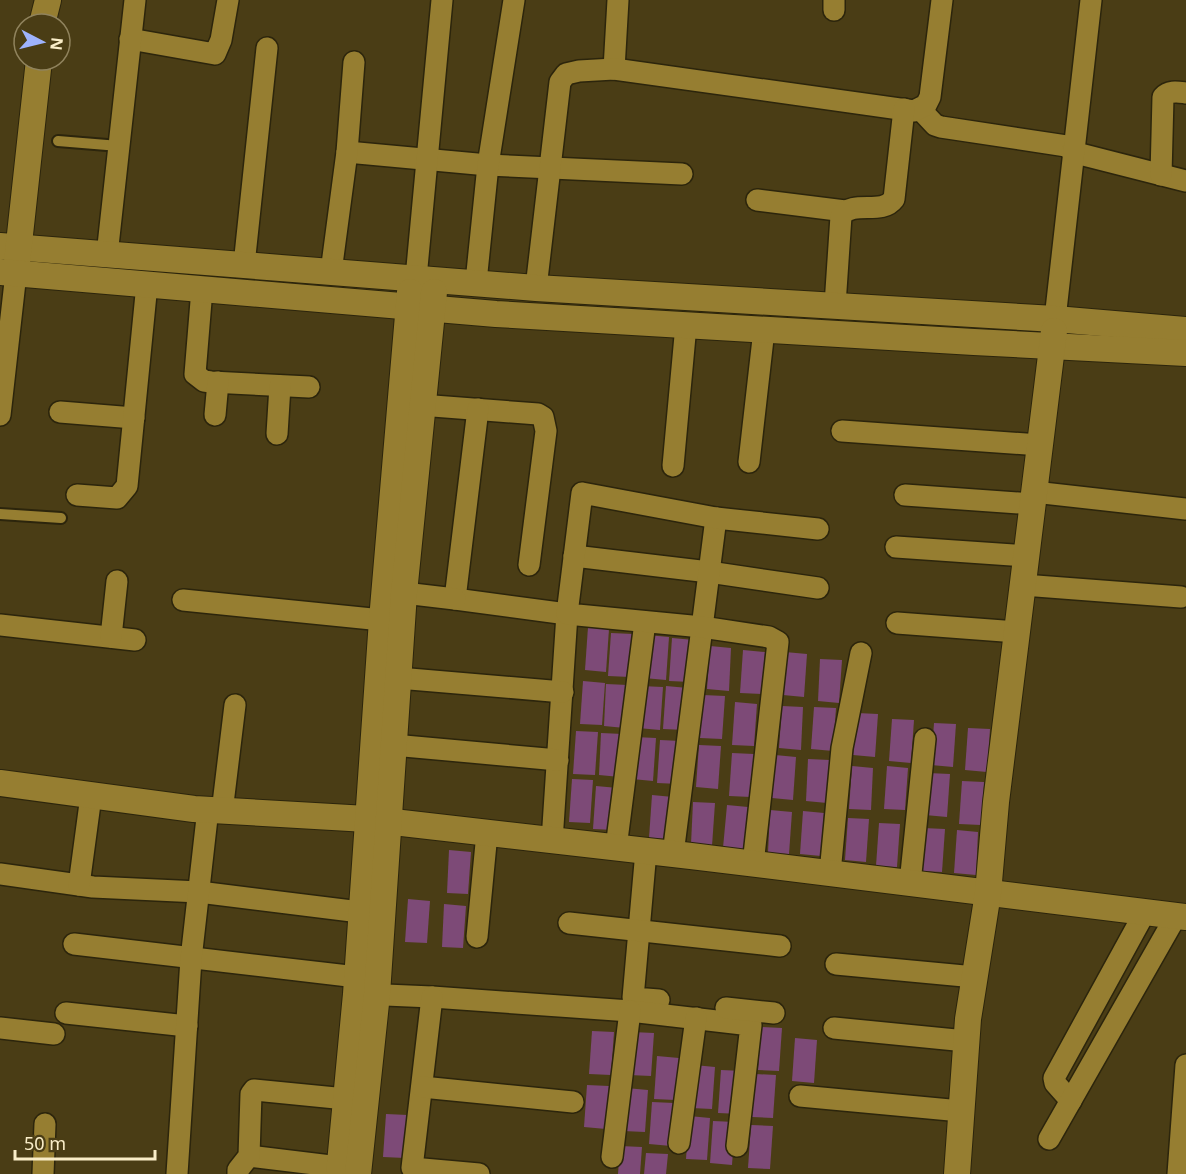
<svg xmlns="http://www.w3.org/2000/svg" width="1186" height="1174" font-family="'Noto Sans',sans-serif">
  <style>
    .building { fill: #7d4a77 }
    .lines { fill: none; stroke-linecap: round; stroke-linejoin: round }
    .service-casing { stroke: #2c250c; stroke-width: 14 }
    .minor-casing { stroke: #2c250c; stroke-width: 24 }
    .tertiary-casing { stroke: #2c250c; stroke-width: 28 }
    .service { stroke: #967e31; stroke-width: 10 }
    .minor { stroke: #967e31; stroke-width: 21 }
    .tertiary { stroke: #967e31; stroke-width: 26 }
  </style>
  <rect width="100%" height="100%" fill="#4a3d15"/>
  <g class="building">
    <path d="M 588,627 L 609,629 L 606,672 L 585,670 Z"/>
    <path d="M 611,633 L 633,634 L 630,677 L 608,676 Z"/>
    <path d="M 647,635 L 669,637 L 666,680 L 644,678 Z"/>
    <path d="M 672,638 L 694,640 L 691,682 L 669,681 Z"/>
    <path d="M 710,646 L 731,648 L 729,691 L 707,689 Z"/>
    <path d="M 743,650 L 765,652 L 762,694 L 740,693 Z"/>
    <path d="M 785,652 L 807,654 L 804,697 L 783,695 Z"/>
    <path d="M 820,659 L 842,660 L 839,703 L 818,701 Z"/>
    <path d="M 583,681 L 605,683 L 602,725 L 580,724 Z"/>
    <path d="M 606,684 L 628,685 L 625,728 L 604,726 Z"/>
    <path d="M 641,686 L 663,687 L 660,730 L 638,728 Z"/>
    <path d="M 666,686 L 688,688 L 685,730 L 663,729 Z"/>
    <path d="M 703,695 L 725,696 L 722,739 L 700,738 Z"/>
    <path d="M 735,702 L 757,704 L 754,746 L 732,745 Z"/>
    <path d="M 782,706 L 803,707 L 801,750 L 779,748 Z"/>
    <path d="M 814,707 L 836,708 L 833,751 L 811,749 Z"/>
    <path d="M 857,713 L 878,714 L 875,757 L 853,755 Z"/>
    <path d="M 892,719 L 914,720 L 911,763 L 889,761 Z"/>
    <path d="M 934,723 L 956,724 L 953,767 L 931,765 Z"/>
    <path d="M 968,728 L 990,729 L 987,772 L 965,770 Z"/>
    <path d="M 576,731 L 598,732 L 595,775 L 573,774 Z"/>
    <path d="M 601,733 L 623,734 L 620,777 L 599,775 Z"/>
    <path d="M 635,737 L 656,738 L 653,781 L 632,779 Z"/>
    <path d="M 660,740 L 681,741 L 679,784 L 657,783 Z"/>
    <path d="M 699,745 L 721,746 L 718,789 L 696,787 Z"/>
    <path d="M 732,753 L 754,754 L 751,797 L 729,796 Z"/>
    <path d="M 775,755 L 796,757 L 793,800 L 772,798 Z"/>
    <path d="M 808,759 L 830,760 L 827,803 L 806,801 Z"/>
    <path d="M 852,766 L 873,768 L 871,810 L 849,809 Z"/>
    <path d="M 887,766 L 908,768 L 905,810 L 884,809 Z"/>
    <path d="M 928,773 L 950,774 L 947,817 L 925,815 Z"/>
    <path d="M 572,779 L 593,780 L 590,823 L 569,822 Z"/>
    <path d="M 962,781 L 984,782 L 981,825 L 959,824 Z"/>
    <path d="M 596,786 L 618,788 L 615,830 L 593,829 Z"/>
    <path d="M 652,795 L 673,797 L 671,839 L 649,838 Z"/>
    <path d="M 693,802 L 715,803 L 712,846 L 691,844 Z"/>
    <path d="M 727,805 L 748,807 L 745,849 L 723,848 Z"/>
    <path d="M 770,810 L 792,812 L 789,854 L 768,853 Z"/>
    <path d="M 803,811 L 824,813 L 821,856 L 800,854 Z"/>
    <path d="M 848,818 L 869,819 L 866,862 L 845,860 Z"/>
    <path d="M 879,823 L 900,824 L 897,867 L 876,866 Z"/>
    <path d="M 923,828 L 945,829 L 942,872 L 921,871 Z"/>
    <path d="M 957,830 L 978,832 L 976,875 L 954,873 Z"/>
    <path d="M 449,850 L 471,852 L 468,894 L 447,893 Z"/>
    <path d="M 408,899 L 430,901 L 427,943 L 405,942 Z"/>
    <path d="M 444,904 L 466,906 L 463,948 L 442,947 Z"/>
    <path d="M 761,1027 L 782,1028 L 779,1071 L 758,1070 Z"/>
    <path d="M 592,1031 L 614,1032 L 611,1075 L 589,1074 Z"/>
    <path d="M 632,1032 L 654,1033 L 651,1076 L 629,1075 Z"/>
    <path d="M 795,1038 L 817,1040 L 814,1083 L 792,1081 Z"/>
    <path d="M 657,1056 L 679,1058 L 675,1100 L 654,1099 Z"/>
    <path d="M 694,1065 L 715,1067 L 712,1109 L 691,1108 Z"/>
    <path d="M 721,1070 L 743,1071 L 740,1114 L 718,1113 Z"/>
    <path d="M 755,1074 L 776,1075 L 773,1118 L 752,1117 Z"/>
    <path d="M 587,1085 L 609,1086 L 606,1129 L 584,1127 Z"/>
    <path d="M 626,1088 L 648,1090 L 645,1132 L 623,1131 Z"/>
    <path d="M 652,1102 L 674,1103 L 671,1146 L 649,1144 Z"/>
    <path d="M 386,1114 L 408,1115 L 405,1158 L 383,1157 Z"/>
    <path d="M 689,1116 L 710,1118 L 707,1160 L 686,1159 Z"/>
    <path d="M 713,1121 L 735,1122 L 732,1165 L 710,1163 Z"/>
    <path d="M 751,1125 L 773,1126 L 770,1169 L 748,1168 Z"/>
    <path d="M 620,1146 L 642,1147 L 640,1174 L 618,1174 Z"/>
    <path d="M 646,1153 L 668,1154 L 666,1174 L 644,1174 Z"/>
  </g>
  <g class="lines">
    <defs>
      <g id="service">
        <path d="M 58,141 L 119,146"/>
        <path d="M 0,514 L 61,518"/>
      </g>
      <g id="minor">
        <path d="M 834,10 L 834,0"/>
        <path d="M 130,39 L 215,54 L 221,40 L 228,0"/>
        <path d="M 614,69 L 618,0"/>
        <path d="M 920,109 L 935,125 L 941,127 L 1073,147"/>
        <path d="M 347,152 L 488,165 L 682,174"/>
        <path d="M 1072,152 L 1186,181"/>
        <path d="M 1161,175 L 1163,97 C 1169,90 1178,92 1186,93"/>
        <path d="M 757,200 L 845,211"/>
        <path d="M 107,255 L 135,0"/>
        <path d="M 244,265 L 267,48"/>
        <path d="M 331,272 L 347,152 L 354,62"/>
        <path d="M 416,278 L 442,0"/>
        <path d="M 476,282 L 488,165 L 514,0"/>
        <path d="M 536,288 L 560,82 L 566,74 L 579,71 L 614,69 L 914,111 L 926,105 L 930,97 L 942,0"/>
        <path d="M 202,289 L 195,374 L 204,381 L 211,382 L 309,387"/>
        <path d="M 835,305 L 841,216 C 854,199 881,216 894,199 L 904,109"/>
        <path d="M 1055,319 L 1091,0"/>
        <path d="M 407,404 L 538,414 L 543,417 L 546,431 L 529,565"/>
        <path d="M 478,409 L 455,599 L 567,614 L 552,841"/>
        <path d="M 60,412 L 134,418"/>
        <path d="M 0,415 L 16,273"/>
        <path d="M 215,415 L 218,382"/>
        <path d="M 842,431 L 1040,445"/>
        <path d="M 277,434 L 280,386"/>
        <path d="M 749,462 L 764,330"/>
        <path d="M 673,466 L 686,325"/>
        <path d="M 1034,492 L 1186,509"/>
        <path d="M 77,495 L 117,498 L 127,486 L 147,284"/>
        <path d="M 905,495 L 1033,504"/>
        <path d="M 896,547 L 1027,556"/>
        <path d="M 574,556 L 709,572 L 818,588"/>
        <path d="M 1023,585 L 1181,597"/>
        <path d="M 404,593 L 455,599"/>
        <path d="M 183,600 L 382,620"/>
        <path d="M 897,623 L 1017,632"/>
        <path d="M 0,625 L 135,640"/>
        <path d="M 111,637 L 117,581"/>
        <path d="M 398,678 L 563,692"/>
        <path d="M 393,745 L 558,760"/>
        <path d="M 222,812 L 235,705"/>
        <path d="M 616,848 L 645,622"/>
        <path d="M 646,851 L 633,998 L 659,1000"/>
        <path d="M 673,854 L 716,518"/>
        <path d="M 753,864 L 778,642 L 769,637 L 702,627 L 567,614 L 582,493 L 716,518 L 818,529"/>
        <path d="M 830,873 L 842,748 L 861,653"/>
        <path d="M 0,874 L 93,887 L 199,892 L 360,912"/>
        <path d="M 910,883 L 925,739"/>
        <path d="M 79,885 L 91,796"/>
        <path d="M 569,923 L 780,946"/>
        <path d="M 477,937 L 487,833"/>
        <path d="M 74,944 L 357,977"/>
        <path d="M 836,964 L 975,977"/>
        <path d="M 362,994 L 432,997 L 630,1011 L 751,1025 L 737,1146"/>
        <path d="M 432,997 L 412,1168 L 479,1174"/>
        <path d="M 726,1008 L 774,1013"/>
        <path d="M 66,1013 L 187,1026"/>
        <path d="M 0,1028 L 54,1034"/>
        <path d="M 834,1028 L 966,1041"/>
        <path d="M 422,1087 L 573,1102"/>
        <path d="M 800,1096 L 961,1111"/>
        <path d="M 1071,1101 L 1055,1083 L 1054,1078 L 1145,912"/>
        <path d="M 1049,1139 L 1176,916"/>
        <path d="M 679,1143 L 696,1018"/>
        <path d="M 249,1156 L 339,1167"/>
        <path d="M 612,1157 L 630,1011"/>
        <path d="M 43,1174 L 45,1124"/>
        <path d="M 177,1174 L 191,959 L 208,809"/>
        <path d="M 238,1174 L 238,1170 L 249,1156 L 251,1094 L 254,1090 L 346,1099"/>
        <path d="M 1178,1174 L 1186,1065"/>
      </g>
      <g id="tertiary">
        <path d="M 42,24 L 48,0"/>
        <path d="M 0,246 L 536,288 L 1055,319 L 1186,330"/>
        <path d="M 17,262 L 39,60"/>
        <path d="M 0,272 L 496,314 L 974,342 L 1186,353"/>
        <path d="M 0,783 L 194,809 L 367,819 L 691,856 L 1186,917"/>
        <path d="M 339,1174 L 356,994 L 382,620 L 410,292"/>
        <path d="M 358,1174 L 377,994 L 404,593 L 434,292"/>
        <path d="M 957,1174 L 968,1019 L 988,893 L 996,802 L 1054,331"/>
      </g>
    </defs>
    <use href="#service" class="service-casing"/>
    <use href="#minor" class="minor-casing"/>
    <use href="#tertiary" class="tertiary-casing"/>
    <use href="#service" class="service"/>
    <use href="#minor" class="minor"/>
    <use href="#tertiary" class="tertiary"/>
  </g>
  <g transform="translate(42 42) rotate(97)"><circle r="28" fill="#4a3d15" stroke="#90835d" stroke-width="1.5"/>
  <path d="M0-4.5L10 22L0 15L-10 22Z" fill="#9eb3fd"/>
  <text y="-9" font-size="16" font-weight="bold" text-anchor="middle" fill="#f9edc8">N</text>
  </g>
  <path d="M15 1150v9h140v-9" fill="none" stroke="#f9edc8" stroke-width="3"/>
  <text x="24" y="1150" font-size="18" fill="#f9edc8" stroke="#4a3d15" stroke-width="4.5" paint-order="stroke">50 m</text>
</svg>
